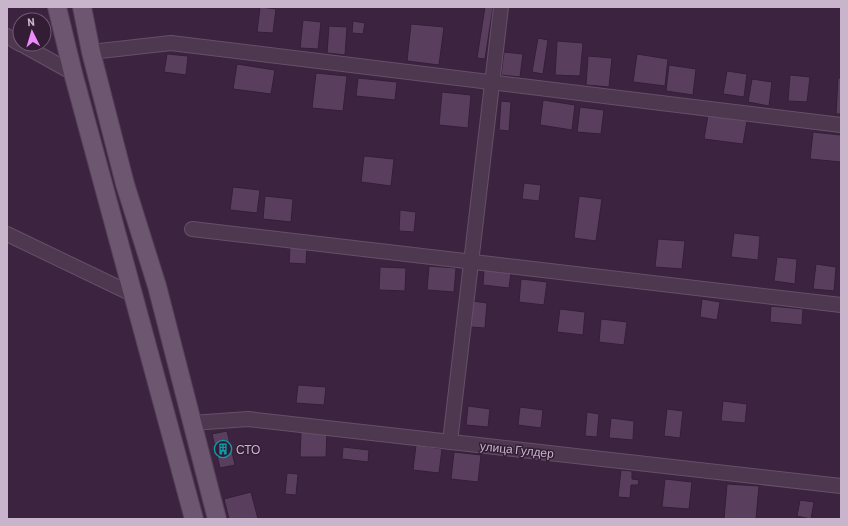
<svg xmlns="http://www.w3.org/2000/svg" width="848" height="526" font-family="Barlow,sans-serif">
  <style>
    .building { fill: #593e5e; stroke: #341f37 }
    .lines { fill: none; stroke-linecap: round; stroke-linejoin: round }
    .minor-casing { stroke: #655068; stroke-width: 16 }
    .major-casing { stroke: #533f56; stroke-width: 20 }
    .minor { stroke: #4d3850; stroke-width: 14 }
    .major { stroke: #6c5670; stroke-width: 18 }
    .labels { text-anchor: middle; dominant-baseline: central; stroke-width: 3; stroke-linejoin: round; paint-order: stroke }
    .poi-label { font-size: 12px; fill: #c8b5cb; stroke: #321d35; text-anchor: start }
    .street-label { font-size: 12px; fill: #c8b5cb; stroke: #321d35 }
  </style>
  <rect width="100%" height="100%" fill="#3c2440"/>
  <g class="building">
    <path d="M 260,7 L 276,9 L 273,33 L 257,32 Z"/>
    <path d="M 485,7 L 493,7 L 485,59 L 477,58 Z"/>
    <path d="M 303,20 L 321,22 L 318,49 L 300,48 Z"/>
    <path d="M 353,21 L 365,23 L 363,34 L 352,33 Z"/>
    <path d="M 411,24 L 444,27 L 439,65 L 407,61 Z"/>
    <path d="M 329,26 L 347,27 L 345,55 L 327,53 Z"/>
    <path d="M 538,38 L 548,40 L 543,74 L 532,72 Z"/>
    <path d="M 557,41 L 583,43 L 580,76 L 555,75 Z"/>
    <path d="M 504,52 L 523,54 L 520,77 L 501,75 Z"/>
    <path d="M 167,54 L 188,56 L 186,75 L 164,72 Z"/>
    <path d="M 637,54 L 668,59 L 665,86 L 633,82 Z"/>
    <path d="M 588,56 L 612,58 L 609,87 L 586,85 Z"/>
    <path d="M 237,64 L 275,70 L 271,94 L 233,89 Z"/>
    <path d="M 669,65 L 696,69 L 693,95 L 666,91 Z"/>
    <path d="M 727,71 L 747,74 L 744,97 L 723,94 Z"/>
    <path d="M 316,73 L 347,76 L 343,111 L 312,108 Z"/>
    <path d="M 790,75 L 810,77 L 807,102 L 788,101 Z"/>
    <path d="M 358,78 L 397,82 L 395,100 L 356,96 Z"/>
    <path d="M 838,78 L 841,78 L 841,114 L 836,114 Z"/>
    <path d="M 752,79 L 772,82 L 769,106 L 748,102 Z"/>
    <path d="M 442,92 L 471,95 L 468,128 L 439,125 Z"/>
    <path d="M 543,100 L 575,105 L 572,130 L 540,125 Z"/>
    <path d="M 501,101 L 511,102 L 509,131 L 499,130 Z"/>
    <path d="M 580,107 L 604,110 L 601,134 L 577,132 Z"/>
    <path d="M 708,115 L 747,121 L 743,144 L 704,139 Z"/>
    <path d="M 813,132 L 841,135 L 841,162 L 810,159 Z"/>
    <path d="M 364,156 L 394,159 L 391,186 L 361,182 Z"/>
    <path d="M 524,183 L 541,185 L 539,201 L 522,199 Z"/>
    <path d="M 233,187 L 260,190 L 257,213 L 230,210 Z"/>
    <path d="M 265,196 L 293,199 L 291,222 L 263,219 Z"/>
    <path d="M 579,196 L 602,199 L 596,241 L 574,238 Z"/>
    <path d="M 400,210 L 416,212 L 414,232 L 399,231 Z"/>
    <path d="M 734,233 L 760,236 L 758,260 L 731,257 Z"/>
    <path d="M 658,239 L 685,241 L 682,269 L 655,267 Z"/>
    <path d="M 290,247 L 307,247 L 306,264 L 289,263 Z"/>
    <path d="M 777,257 L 797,259 L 795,284 L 774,281 Z"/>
    <path d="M 816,264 L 836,267 L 834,291 L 813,289 Z"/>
    <path d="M 429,266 L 456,268 L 454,292 L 427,290 Z"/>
    <path d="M 380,267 L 406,268 L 405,291 L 379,290 Z"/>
    <path d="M 484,270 L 511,273 L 509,288 L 483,285 Z"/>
    <path d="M 521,279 L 547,282 L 544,305 L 519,302 Z"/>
    <path d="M 702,299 L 720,302 L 717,320 L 700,317 Z"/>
    <path d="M 472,301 L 487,303 L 485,328 L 470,327 Z"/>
    <path d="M 771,306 L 803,309 L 802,325 L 770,322 Z"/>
    <path d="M 560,309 L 585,312 L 583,335 L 557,332 Z"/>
    <path d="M 601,319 L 627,322 L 624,345 L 599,342 Z"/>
    <path d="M 298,385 L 326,387 L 324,405 L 296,403 Z"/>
    <path d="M 723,401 L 747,404 L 745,423 L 721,421 Z"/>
    <path d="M 468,406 L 490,409 L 488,427 L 466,425 Z"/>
    <path d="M 520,407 L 543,410 L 541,428 L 518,425 Z"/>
    <path d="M 667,409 L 683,411 L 680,438 L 664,436 Z"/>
    <path d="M 587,412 L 599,414 L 597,437 L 585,436 Z"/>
    <path d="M 611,418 L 634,421 L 633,440 L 609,438 Z"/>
    <path d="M 227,431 L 235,465 L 220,468 L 212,434 Z"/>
    <path d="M 301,431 L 327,431 L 326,457 L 300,457 Z"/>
    <path d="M 416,445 L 442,449 L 439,473 L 413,470 Z"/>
    <path d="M 343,447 L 369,450 L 368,462 L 342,459 Z"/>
    <path d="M 454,452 L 481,455 L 478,482 L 451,479 Z"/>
    <path d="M 621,470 L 632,471 L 632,479 L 639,480 L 638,485 L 631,485 L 630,498 L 618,497 Z"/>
    <path d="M 287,473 L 298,474 L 296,495 L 285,494 Z"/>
    <path d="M 665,479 L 692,482 L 689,509 L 662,507 Z"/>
    <path d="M 727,484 L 759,486 L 756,519 L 724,519 Z"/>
    <path d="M 251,492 L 258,519 L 229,519 L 224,499 Z"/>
    <path d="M 800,500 L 814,502 L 811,519 L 797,516 Z"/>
  </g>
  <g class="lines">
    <defs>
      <g id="minor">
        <path d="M 7,36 L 20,44"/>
        <path d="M 21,44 L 73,73"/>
        <path d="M 91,52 L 171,43 L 841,125"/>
        <path d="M 192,229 L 841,305"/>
        <path d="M 7,234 L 134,295"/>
        <path d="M 192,423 L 248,419 L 841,486"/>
        <path d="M 450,442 L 501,7"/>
      </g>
      <g id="major">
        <path d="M 57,7 L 73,73 L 194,519"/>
        <path d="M 82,7 L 91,52 L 125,184 L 157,286 L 217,519"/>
      </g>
    </defs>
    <use href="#minor" class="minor-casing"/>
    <use href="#major" class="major-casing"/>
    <use href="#minor" class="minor"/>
    <use href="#major" class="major"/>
  </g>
  <defs>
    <symbol id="building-ring" viewBox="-11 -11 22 22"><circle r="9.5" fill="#321d35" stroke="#0f9aa8" stroke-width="1.5"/><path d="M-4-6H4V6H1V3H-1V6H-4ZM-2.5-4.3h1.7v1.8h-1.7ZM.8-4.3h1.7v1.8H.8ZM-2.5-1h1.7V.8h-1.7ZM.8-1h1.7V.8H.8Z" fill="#0f9aa8"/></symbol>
  </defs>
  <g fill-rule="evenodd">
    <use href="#building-ring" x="213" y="439" width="20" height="20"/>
  </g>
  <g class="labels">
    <g class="poi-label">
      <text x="236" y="449">СТО</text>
    </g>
    <g class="street-label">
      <text transform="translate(517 449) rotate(6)">улица Гулдер</text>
    </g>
  </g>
  <rect width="848" height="526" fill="none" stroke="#c8b5cb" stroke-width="16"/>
  <g transform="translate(32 32) rotate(355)"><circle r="19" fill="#321d35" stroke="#6e5a71"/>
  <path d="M0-3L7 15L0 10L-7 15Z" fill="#ee8afb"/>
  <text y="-6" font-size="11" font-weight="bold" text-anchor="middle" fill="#c8b5cb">N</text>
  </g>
</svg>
